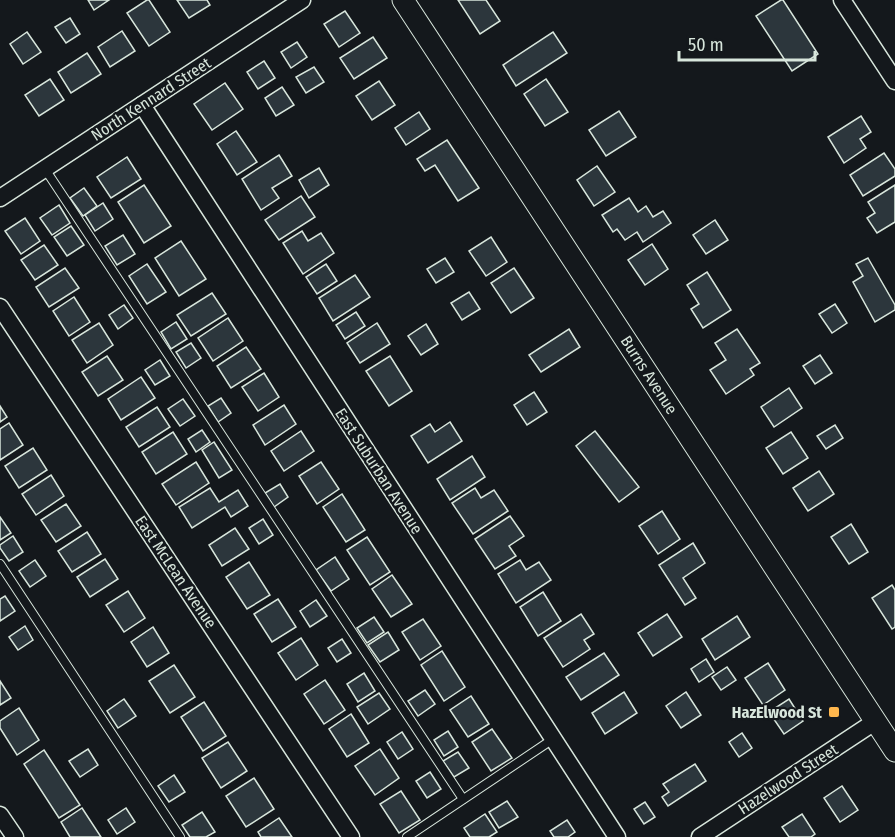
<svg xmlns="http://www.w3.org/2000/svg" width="895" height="837" font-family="'Fira Sans Condensed',sans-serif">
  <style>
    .building { fill: #2c363c; stroke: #d8e6dc; stroke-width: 1.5 }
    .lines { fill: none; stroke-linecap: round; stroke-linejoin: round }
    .service-casing { stroke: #d8e6dc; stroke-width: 10 }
    .minor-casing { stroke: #d8e6dc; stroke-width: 19 }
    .tertiary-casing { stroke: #d8e6dc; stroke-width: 23 }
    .service { stroke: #14181c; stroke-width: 8 }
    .minor { stroke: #14181c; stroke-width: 16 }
    .tertiary { stroke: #14181c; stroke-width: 21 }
    .poi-dot { fill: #ffb74d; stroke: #14181c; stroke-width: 2 }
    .labels { text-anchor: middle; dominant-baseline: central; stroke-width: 4.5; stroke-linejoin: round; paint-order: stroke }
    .street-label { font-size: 16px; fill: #d8e6dc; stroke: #14181c }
    .poi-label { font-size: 16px; font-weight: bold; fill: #d8e6dc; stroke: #14181c; text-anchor: end }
  </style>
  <rect width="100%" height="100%" fill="#14181c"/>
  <g class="building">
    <path d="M 88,0 L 109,0 L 94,10 Z"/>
    <path d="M 147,0 L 149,0 L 170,32 L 149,46 L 127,13 Z"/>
    <path d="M 177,0 L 207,0 L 210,5 L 189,18 Z"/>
    <path d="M 458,0 L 486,0 L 500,21 L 480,34 Z"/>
    <path d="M 781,0 L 783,0 L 818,54 L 792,71 L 756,16 Z"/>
    <path d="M 345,11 L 360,33 L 339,47 L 324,24 Z"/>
    <path d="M 70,18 L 80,34 L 66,43 L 55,27 Z"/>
    <path d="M 122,31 L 135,51 L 110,67 L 98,47 Z"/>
    <path d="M 27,32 L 41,52 L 23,64 L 10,44 Z"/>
    <path d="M 553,32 L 567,53 L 516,86 L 503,65 Z"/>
    <path d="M 373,37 L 387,58 L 354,79 L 340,58 Z"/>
    <path d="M 297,42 L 307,57 L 291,68 L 281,52 Z"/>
    <path d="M 87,53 L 101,74 L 71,93 L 58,72 Z"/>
    <path d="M 264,61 L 275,78 L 258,89 L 247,72 Z"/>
    <path d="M 314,67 L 324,82 L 306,93 L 296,77 Z"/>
    <path d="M 50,79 L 64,100 L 39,116 L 25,95 Z"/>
    <path d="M 546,79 L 568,112 L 545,126 L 524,94 Z"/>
    <path d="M 379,81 L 395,105 L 372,120 L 356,96 Z"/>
    <path d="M 225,83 L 243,109 L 212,130 L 194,104 Z"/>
    <path d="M 282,87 L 294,105 L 276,116 L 265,98 Z"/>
    <path d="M 619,111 L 636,137 L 606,156 L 589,130 Z"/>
    <path d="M 419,112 L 430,129 L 406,145 L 395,128 Z"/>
    <path d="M 861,116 L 871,132 L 860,139 L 866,148 L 844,163 L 828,137 Z"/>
    <path d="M 236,131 L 257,162 L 237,175 L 217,144 Z"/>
    <path d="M 447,140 L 479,188 L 458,201 L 435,165 L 425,171 L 417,159 Z"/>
    <path d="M 884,153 L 895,169 L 895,176 L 863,196 L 850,175 Z"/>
    <path d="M 279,155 L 292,176 L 272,188 L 279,198 L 261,210 L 242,179 Z"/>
    <path d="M 127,157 L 141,179 L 111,198 L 97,177 Z"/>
    <path d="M 597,166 L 615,192 L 594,206 L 577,180 Z"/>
    <path d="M 319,168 L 329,185 L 309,198 L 299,180 Z"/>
    <path d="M 144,185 L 171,226 L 144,243 L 118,202 Z"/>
    <path d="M 895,185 L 895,222 L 877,233 L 867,218 L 875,213 L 868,202 Z"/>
    <path d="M 84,188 L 97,206 L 83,216 L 70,198 Z"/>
    <path d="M 301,196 L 315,217 L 279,240 L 265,220 Z"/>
    <path d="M 629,198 L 638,212 L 646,206 L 653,217 L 663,211 L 671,223 L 643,242 L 637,232 L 625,240 L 617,229 L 613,232 L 602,215 Z"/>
    <path d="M 103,203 L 113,219 L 95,231 L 85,215 Z"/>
    <path d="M 59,205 L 70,223 L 52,235 L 40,218 Z"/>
    <path d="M 25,218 L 40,241 L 21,254 L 5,231 Z"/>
    <path d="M 715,220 L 728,240 L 706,254 L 693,235 Z"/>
    <path d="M 71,226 L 84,245 L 67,256 L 54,237 Z"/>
    <path d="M 302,231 L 308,241 L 321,233 L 334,253 L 303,274 L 283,243 Z"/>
    <path d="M 123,235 L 135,254 L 117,265 L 105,246 Z"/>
    <path d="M 491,237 L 507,262 L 486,276 L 469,251 Z"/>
    <path d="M 181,241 L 206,279 L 179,296 L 155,258 Z"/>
    <path d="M 652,244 L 668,269 L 645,285 L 628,260 Z"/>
    <path d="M 44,245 L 58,265 L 35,280 L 21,260 Z"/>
    <path d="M 445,258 L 454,272 L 436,283 L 427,269 Z"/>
    <path d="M 868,258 L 895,305 L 895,310 L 875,322 L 853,282 L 863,276 L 856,264 Z"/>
    <path d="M 147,264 L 166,292 L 147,304 L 129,276 Z"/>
    <path d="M 326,264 L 337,281 L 317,294 L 306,277 Z"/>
    <path d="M 65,268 L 79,288 L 49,307 L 36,287 Z"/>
    <path d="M 514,268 L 534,298 L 511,313 L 491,283 Z"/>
    <path d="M 707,272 L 731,310 L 703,328 L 691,309 L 699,304 L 687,285 Z"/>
    <path d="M 355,275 L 370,297 L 333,321 L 319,298 Z"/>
    <path d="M 469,292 L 480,309 L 462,320 L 451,303 Z"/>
    <path d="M 212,293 L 226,314 L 191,336 L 177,315 Z"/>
    <path d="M 74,297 L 90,322 L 69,336 L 53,311 Z"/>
    <path d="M 835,304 L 847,323 L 832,333 L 819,314 Z"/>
    <path d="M 124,305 L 133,318 L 118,329 L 109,315 Z"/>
    <path d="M 356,312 L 365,326 L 345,339 L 336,325 Z"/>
    <path d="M 228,318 L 243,341 L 213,361 L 198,338 Z"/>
    <path d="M 176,322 L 187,339 L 171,349 L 161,332 Z"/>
    <path d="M 99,323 L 113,345 L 87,363 L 72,340 Z"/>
    <path d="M 377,323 L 390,344 L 360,363 L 347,343 Z"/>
    <path d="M 426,324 L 438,344 L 421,355 L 408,336 Z"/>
    <path d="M 569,329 L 580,347 L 541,372 L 529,355 Z"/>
    <path d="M 737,329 L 760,363 L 750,369 L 754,375 L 726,394 L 710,370 L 726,360 L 715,343 Z"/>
    <path d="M 191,343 L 201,358 L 186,368 L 176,352 Z"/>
    <path d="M 246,347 L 261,369 L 231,388 L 217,366 Z"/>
    <path d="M 820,355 L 832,373 L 815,384 L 803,366 Z"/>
    <path d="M 107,356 L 123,380 L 98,396 L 82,372 Z"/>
    <path d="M 390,356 L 412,391 L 389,406 L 366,371 Z"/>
    <path d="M 160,360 L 170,376 L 155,385 L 145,370 Z"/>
    <path d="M 264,373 L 279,397 L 258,411 L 242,387 Z"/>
    <path d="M 141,377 L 155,398 L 121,420 L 108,399 Z"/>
    <path d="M 789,388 L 802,408 L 774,427 L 761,407 Z"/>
    <path d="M 534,392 L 547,412 L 527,425 L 514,405 Z"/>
    <path d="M 221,398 L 231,413 L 218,422 L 208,406 Z"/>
    <path d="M 183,399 L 195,416 L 180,426 L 168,409 Z"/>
    <path d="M 284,405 L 296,424 L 265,445 L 253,425 Z"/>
    <path d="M 0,406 L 7,417 L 0,422 Z"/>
    <path d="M 157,407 L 170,427 L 139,447 L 126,427 Z"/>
    <path d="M 450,422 L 462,441 L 428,463 L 411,436 L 430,424 L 435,432 Z"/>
    <path d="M 9,423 L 23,445 L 0,460 L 0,429 Z"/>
    <path d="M 835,425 L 843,438 L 826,449 L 817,436 Z"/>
    <path d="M 202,430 L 210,442 L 196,452 L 188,439 Z"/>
    <path d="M 301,431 L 314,451 L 284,471 L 271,451 Z"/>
    <path d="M 595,431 L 639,487 L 619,502 L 576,446 Z"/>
    <path d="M 173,432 L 187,454 L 156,474 L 142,452 Z"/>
    <path d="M 791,432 L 808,458 L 783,474 L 766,448 Z"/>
    <path d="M 214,442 L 232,470 L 219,478 L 202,450 Z"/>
    <path d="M 33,448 L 47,470 L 19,488 L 5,466 Z"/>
    <path d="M 472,456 L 485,477 L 450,500 L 437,479 Z"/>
    <path d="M 196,462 L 209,483 L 176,505 L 162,484 Z"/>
    <path d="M 321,462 L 339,489 L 317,504 L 299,476 Z"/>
    <path d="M 819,471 L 834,494 L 808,511 L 793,488 Z"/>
    <path d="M 51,475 L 64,496 L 36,515 L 22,494 Z"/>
    <path d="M 280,484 L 288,497 L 274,507 L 265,493 Z"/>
    <path d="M 210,488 L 219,502 L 238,490 L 248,506 L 231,517 L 225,507 L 192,528 L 179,507 Z"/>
    <path d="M 475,488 L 481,498 L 494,490 L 508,511 L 473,534 L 452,503 Z"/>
    <path d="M 342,494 L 365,530 L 346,542 L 323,507 Z"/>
    <path d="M 66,504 L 81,526 L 56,542 L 41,520 Z"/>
    <path d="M 662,511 L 680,539 L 658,554 L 639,526 Z"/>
    <path d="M 510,516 L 524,536 L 509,546 L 516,556 L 495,569 L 475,539 Z"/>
    <path d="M 0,517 L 11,533 L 0,540 Z"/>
    <path d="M 263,519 L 273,535 L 259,544 L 249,528 Z"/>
    <path d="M 851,524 L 868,552 L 849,564 L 831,537 Z"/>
    <path d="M 235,528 L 249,549 L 222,566 L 209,545 Z"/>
    <path d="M 87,532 L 101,554 L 72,572 L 58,551 Z"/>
    <path d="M 13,536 L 23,552 L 9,561 L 0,548 L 0,545 Z"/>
    <path d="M 367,537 L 390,572 L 370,585 L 347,550 Z"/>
    <path d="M 693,543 L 705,563 L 683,578 L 696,598 L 685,605 L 659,565 Z"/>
    <path d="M 335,557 L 349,579 L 331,591 L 316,570 Z"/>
    <path d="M 105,559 L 118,579 L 90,597 L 77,577 Z"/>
    <path d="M 35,560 L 46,576 L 30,587 L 19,571 Z"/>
    <path d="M 520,560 L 526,570 L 539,562 L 551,580 L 516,603 L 498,574 Z"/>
    <path d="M 249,562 L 270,595 L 247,609 L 226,577 Z"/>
    <path d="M 392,575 L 412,604 L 391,617 L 372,589 Z"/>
    <path d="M 892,585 L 895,590 L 895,627 L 892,629 L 872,598 Z"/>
    <path d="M 128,591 L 145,618 L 124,632 L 106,605 Z"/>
    <path d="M 543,592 L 561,621 L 538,636 L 520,607 Z"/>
    <path d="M 5,596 L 15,611 L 0,621 L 0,599 Z"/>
    <path d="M 278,599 L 296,627 L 272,642 L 254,614 Z"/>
    <path d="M 316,600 L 327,616 L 310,627 L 300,611 Z"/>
    <path d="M 581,614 L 594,634 L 584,640 L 590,649 L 563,667 L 544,638 Z"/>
    <path d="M 667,614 L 682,637 L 653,656 L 638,633 Z"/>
    <path d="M 737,616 L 750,637 L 715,660 L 702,639 Z"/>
    <path d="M 374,617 L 384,632 L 367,643 L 357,628 Z"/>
    <path d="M 423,619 L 441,646 L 420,660 L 402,632 Z"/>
    <path d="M 25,626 L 33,640 L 18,650 L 9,637 Z"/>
    <path d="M 153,627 L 169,653 L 147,667 L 131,642 Z"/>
    <path d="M 388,632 L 399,650 L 380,662 L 368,645 Z"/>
    <path d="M 301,638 L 318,665 L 296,680 L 278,653 Z"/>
    <path d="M 342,639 L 351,653 L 337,662 L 328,648 Z"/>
    <path d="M 442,651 L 465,687 L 444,701 L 421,665 Z"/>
    <path d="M 604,653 L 619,675 L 581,700 L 566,677 Z"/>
    <path d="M 706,659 L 714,672 L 699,682 L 691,669 Z"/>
    <path d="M 768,663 L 785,690 L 763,705 L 745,678 Z"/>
    <path d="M 174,665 L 195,697 L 170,713 L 149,681 Z"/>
    <path d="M 727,667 L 736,680 L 721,690 L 712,677 Z"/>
    <path d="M 364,673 L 375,691 L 358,702 L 347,684 Z"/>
    <path d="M 325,680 L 345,710 L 324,724 L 304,694 Z"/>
    <path d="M 0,681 L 11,698 L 0,705 Z"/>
    <path d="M 425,690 L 435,704 L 418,716 L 408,701 Z"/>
    <path d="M 624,692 L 637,713 L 605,734 L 592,713 Z"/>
    <path d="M 686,692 L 701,715 L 681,728 L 666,706 Z"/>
    <path d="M 379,693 L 390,709 L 368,724 L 357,707 Z"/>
    <path d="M 471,696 L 489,724 L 468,737 L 450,710 Z"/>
    <path d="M 124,699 L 136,716 L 118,728 L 107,711 Z"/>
    <path d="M 789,699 L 803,721 L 784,734 L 769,712 Z"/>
    <path d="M 204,702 L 226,736 L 203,751 L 181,717 Z"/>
    <path d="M 19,708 L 39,740 L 17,755 L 0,728 L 0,721 Z"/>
    <path d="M 351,714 L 369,743 L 347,757 L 329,729 Z"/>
    <path d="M 492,729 L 512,758 L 491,771 L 472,742 Z"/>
    <path d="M 448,731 L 458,747 L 444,756 L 434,740 Z"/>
    <path d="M 402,732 L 413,749 L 398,759 L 387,742 Z"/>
    <path d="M 742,733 L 752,748 L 739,757 L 729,742 Z"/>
    <path d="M 228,742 L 247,771 L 221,788 L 202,758 Z"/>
    <path d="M 88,749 L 98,765 L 80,777 L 69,761 Z"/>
    <path d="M 380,749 L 399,778 L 375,795 L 355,766 Z"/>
    <path d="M 44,750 L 80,805 L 59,818 L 24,764 Z"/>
    <path d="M 458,752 L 469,768 L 454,777 L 443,761 Z"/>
    <path d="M 695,764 L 706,781 L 668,806 L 662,797 L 669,792 L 663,784 Z"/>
    <path d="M 430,772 L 441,789 L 427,798 L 416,781 Z"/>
    <path d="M 174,775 L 185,792 L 169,802 L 158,786 Z"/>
    <path d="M 254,778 L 274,809 L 246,827 L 226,796 Z"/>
    <path d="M 842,786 L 858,810 L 840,822 L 824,798 Z"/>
    <path d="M 401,791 L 420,820 L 399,833 L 380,804 Z"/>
    <path d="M 507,801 L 518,817 L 499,828 L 489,812 Z"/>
    <path d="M 645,802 L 655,817 L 644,824 L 634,809 Z"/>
    <path d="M 82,808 L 101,837 L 70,837 L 61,822 Z"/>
    <path d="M 126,808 L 135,822 L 117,834 L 108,820 Z"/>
    <path d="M 202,812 L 215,832 L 206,837 L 190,837 L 182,825 Z"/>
    <path d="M 485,814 L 497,832 L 489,837 L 470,837 L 464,828 Z"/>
    <path d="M 802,814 L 815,834 L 811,837 L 789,837 L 782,827 Z"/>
    <path d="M 279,818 L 292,837 L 261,837 L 258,832 Z"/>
    <path d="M 567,820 L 575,832 L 568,837 L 554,837 L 550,831 Z"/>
  </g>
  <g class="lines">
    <defs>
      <g id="service">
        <path d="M 45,169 L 463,799"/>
        <path d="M 0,564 L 180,837"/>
        <path d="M 407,837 L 553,739"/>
      </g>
      <g id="minor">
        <path d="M 842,0 L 895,81"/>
        <path d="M 142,105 L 617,837"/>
        <path d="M 0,198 L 302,0"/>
        <path d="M 0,307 L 351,837"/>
        <path d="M 0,815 L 15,837"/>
        <path d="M 700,837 L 876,721"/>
      </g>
      <path id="tertiary" d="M 403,0 L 895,751"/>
    </defs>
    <use href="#service" class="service-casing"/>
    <use href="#minor" class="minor-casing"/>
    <use href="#tertiary" class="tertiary-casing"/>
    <use href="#service" class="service"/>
    <use href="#minor" class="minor"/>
    <use href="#tertiary" class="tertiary"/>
  </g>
  <rect class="poi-dot" x="828" y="706" width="12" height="12" rx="3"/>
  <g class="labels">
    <g class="street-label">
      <text transform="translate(151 99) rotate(-33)">North Kennard Street</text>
      <text transform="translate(649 375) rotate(57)">Burns Avenue</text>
      <text transform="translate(379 471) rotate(57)">East Suburban Avenue</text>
      <text transform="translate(176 572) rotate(56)">East McLean Avenue</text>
      <text transform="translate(788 779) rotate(-33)">Hazelwood Street</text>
    </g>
    <g class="poi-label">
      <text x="822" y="712">HazElwood St</text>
    </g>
  </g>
  <path d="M679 51v9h136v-9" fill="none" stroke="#d8e6dc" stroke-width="3"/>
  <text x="688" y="51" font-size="18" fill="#d8e6dc" stroke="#14181c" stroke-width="4.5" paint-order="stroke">50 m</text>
</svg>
